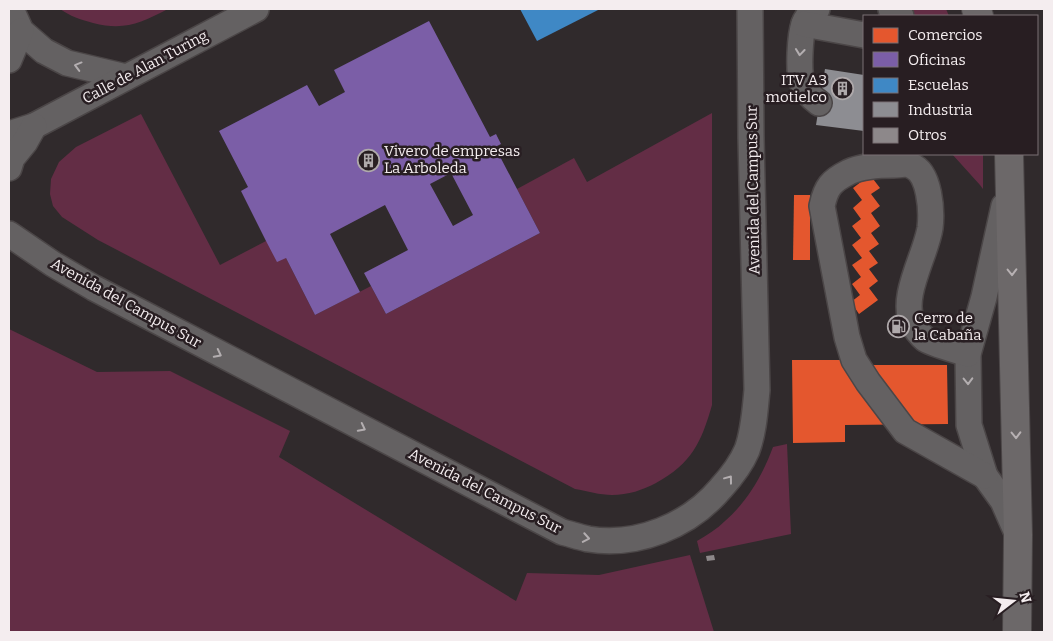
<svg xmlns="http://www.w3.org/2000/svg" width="1053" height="641" font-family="Bitter,serif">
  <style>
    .green { fill: #632d45 }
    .shops { fill: #e4572e }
    .offices { fill: #7b5ea7; fill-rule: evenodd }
    .schools { fill: #3f88c5 }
    .industry { fill: #8d8d92 }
    .building { fill: #8d888a }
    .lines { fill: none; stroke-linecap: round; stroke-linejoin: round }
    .minor-casing { stroke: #4b4647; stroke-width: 28 }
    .highway-casing { stroke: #4b4647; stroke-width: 30 }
    .minor { stroke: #646162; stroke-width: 25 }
    .highway { stroke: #6c6869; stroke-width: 28 }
    .oneway { stroke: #b3aeb0 }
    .oneway2 { stroke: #b7b1b3 }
    .labels { text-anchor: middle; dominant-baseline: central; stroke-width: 5; stroke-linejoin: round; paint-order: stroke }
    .street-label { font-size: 15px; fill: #f4edef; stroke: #281e22 }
    .poi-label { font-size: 15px; fill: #f4edef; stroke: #281e22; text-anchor: start }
  </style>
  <rect width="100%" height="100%" fill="#302a2c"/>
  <g class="green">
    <path d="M 60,9 L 168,9 C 140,23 125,31 93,23 C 79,19 72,17 60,9 Z"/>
    <path d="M 906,9 L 946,9 L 949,16 L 911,16 Z"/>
    <path d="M 712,113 L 712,405 C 701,443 692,463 656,483 C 643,490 628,495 612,495 C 600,495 587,491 575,489 L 98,240 L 62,217 L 53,206 L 50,194 L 51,179 L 59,162 L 76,147 L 141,114 L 220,265 L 266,241 L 286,258 L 315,315 L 371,286 L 386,314 L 540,233 L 517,189 L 574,158 L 587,182 Z"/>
    <path d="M 952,154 L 983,154 L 983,189 L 980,185 Z"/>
    <path d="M 9,329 L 97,372 L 170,371 L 290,431 L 279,457 L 516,601 L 527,573 L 599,575 L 690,555 L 714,632 L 9,632 Z"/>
    <path d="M 787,444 L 791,534 L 700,553 L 697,541 C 707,535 717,529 725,521 C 748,501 763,474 773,447 Z"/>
  </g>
  <g class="shops">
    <path d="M 870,175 L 880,188 L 871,194 L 880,206 L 871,213 L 880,226 L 871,233 L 879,244 L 869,251 L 878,263 L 869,269 L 878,281 L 869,288 L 878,300 L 859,314 L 851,302 L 860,295 L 852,284 L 861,277 L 852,265 L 862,258 L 852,245 L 861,238 L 852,226 L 861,219 L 853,208 L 862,200 L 853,188 Z"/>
    <path d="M 794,195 L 810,195 L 810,260 L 793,260 Z"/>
    <path d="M 792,360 L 845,360 L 845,365 L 947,365 L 948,424 L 845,425 L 845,442 L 793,443 Z"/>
  </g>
  <path class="offices" d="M 429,21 L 490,137 L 496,134 L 501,144 L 495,147 L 540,233 L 386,314 L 364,273 L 408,250 L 385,205 L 330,234 L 360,292 L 315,315 L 286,258 L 277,262 L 266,241 L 241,191 L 248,187 L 219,131 L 307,85 L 319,106 L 345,92 L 334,70 ZM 451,173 L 473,215 L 453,226 L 430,184 Z"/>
  <path class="schools" d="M 520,9 L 600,9 L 537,41 Z"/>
  <path class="industry" d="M 825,69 L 864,75 L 864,131 L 816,125 Z"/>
  <path class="building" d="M 714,555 L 715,560 L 707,561 L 706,556 Z"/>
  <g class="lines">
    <defs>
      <g id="minor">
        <path d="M 11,9 L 21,31 L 44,51 L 67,63 L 126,77"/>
        <path d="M 817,9 C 811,13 806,17 804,24 C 800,35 798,71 802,82 C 805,92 812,98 819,103"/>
        <path d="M 891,9 L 898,12 L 901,16"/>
        <path d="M 804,24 L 864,35"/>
        <path d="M 9,60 L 21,31"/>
        <path d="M 9,134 L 34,126 L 256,9"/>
        <path d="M 9,168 L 12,158 L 25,142 L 34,126"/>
        <path d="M 1004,206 L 984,297 L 968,354 L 969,425 L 985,476 L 1003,501 L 1017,533"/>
        <path d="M 9,234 L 53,264 L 94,288 L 562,532 C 570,534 579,537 588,539 C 637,547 689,526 721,488 C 731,477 741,464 747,450 C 754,431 755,410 757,390 L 751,138 L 750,9"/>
        <path d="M 968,354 C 959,351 931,344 925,339 C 921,336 915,328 913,324 C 899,298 926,255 930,228 C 932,211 930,173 912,166 C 907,163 900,165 894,165 C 879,165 862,166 849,172 C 831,181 826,187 822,206 L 847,337 L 854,360 L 868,382 L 905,431 L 985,476"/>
      </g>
      <g id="highway">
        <path d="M 976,9 L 979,16"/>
        <path d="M 1009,154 L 1018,535 L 1017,632"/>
      </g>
    </defs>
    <use href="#minor" class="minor-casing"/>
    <use href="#highway" class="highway-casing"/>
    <use href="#minor" class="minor"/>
    <use href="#highway" class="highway"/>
  </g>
  <defs><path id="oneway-chevron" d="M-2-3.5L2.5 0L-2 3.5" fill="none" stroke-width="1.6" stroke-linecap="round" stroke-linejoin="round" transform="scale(1.25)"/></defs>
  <g class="oneway">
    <use href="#oneway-chevron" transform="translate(800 52) rotate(96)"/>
    <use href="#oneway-chevron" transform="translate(78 66) rotate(-165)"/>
    <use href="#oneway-chevron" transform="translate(218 354) rotate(27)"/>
    <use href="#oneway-chevron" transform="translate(968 381) rotate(89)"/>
    <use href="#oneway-chevron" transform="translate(362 428) rotate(27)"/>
    <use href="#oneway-chevron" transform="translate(729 479) rotate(-53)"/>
    <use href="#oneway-chevron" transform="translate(586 538) rotate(10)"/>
  </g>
  <g class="oneway2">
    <use href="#oneway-chevron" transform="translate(1012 272) rotate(89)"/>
    <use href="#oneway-chevron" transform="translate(1016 435) rotate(89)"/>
  </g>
  <defs>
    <symbol id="building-ring" viewBox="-11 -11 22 22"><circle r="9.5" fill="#281e22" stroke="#afa9ab" stroke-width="1.5"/><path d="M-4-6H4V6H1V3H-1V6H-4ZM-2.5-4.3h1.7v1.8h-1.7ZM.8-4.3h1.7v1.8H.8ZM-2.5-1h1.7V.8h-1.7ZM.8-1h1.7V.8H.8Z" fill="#afa9ab"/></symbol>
    <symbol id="fuel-ring" viewBox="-11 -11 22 22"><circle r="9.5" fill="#281e22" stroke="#afa9ab" stroke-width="1.5"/><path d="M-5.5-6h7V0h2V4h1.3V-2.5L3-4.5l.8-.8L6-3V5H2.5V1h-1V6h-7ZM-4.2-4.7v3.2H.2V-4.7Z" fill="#afa9ab"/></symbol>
  </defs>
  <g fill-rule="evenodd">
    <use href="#building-ring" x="830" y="76" width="25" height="25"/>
    <use href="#building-ring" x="356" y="148" width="25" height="25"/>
    <use href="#fuel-ring" x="886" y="314" width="25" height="25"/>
  </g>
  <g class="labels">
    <g class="street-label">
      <text transform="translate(145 67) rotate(-28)">Calle de Alan Turing</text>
      <text transform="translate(753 190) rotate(-91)">Avenida del Campus Sur</text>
      <text transform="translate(126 303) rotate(29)">Avenida del Campus Sur</text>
      <text transform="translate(485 491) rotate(27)">Avenida del Campus Sur</text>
    </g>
    <g class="poi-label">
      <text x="827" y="80" text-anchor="end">ITV A3<tspan x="827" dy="17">motielco</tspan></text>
      <text x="384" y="151">Vivero de empresas<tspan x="384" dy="17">La Arboleda</tspan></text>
      <text x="914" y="318">Cerro de<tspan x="914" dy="17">la Cabaña</tspan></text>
    </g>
  </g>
  <rect width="1053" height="641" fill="none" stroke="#f4edef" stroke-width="20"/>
  <rect x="863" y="15" width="175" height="140" fill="#281e22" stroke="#7a7174"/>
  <rect x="873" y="28" width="25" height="15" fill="#e4572e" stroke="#7a7174"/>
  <text x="908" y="40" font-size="15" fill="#f4edef">Comercios</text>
  <rect x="873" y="52" width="25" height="15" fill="#7b5ea7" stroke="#7a7174"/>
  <text x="908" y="65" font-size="15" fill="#f4edef">Oficinas</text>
  <rect x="873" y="78" width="25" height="15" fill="#3f88c5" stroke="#7a7174"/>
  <text x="908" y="90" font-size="15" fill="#f4edef">Escuelas</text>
  <rect x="873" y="102" width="25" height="15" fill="#8d8d92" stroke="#7a7174"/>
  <text x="908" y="115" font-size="15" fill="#f4edef">Industria</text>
  <rect x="873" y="128" width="25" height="15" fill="#8d888a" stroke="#7a7174"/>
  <text x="908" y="140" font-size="15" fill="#f4edef">Otros</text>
  <g transform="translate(1013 601) rotate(74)" stroke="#281e22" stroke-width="4" paint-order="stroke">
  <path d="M0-4L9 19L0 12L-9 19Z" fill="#f4edef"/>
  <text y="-8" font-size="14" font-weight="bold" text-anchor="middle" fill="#f4edef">N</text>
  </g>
</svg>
